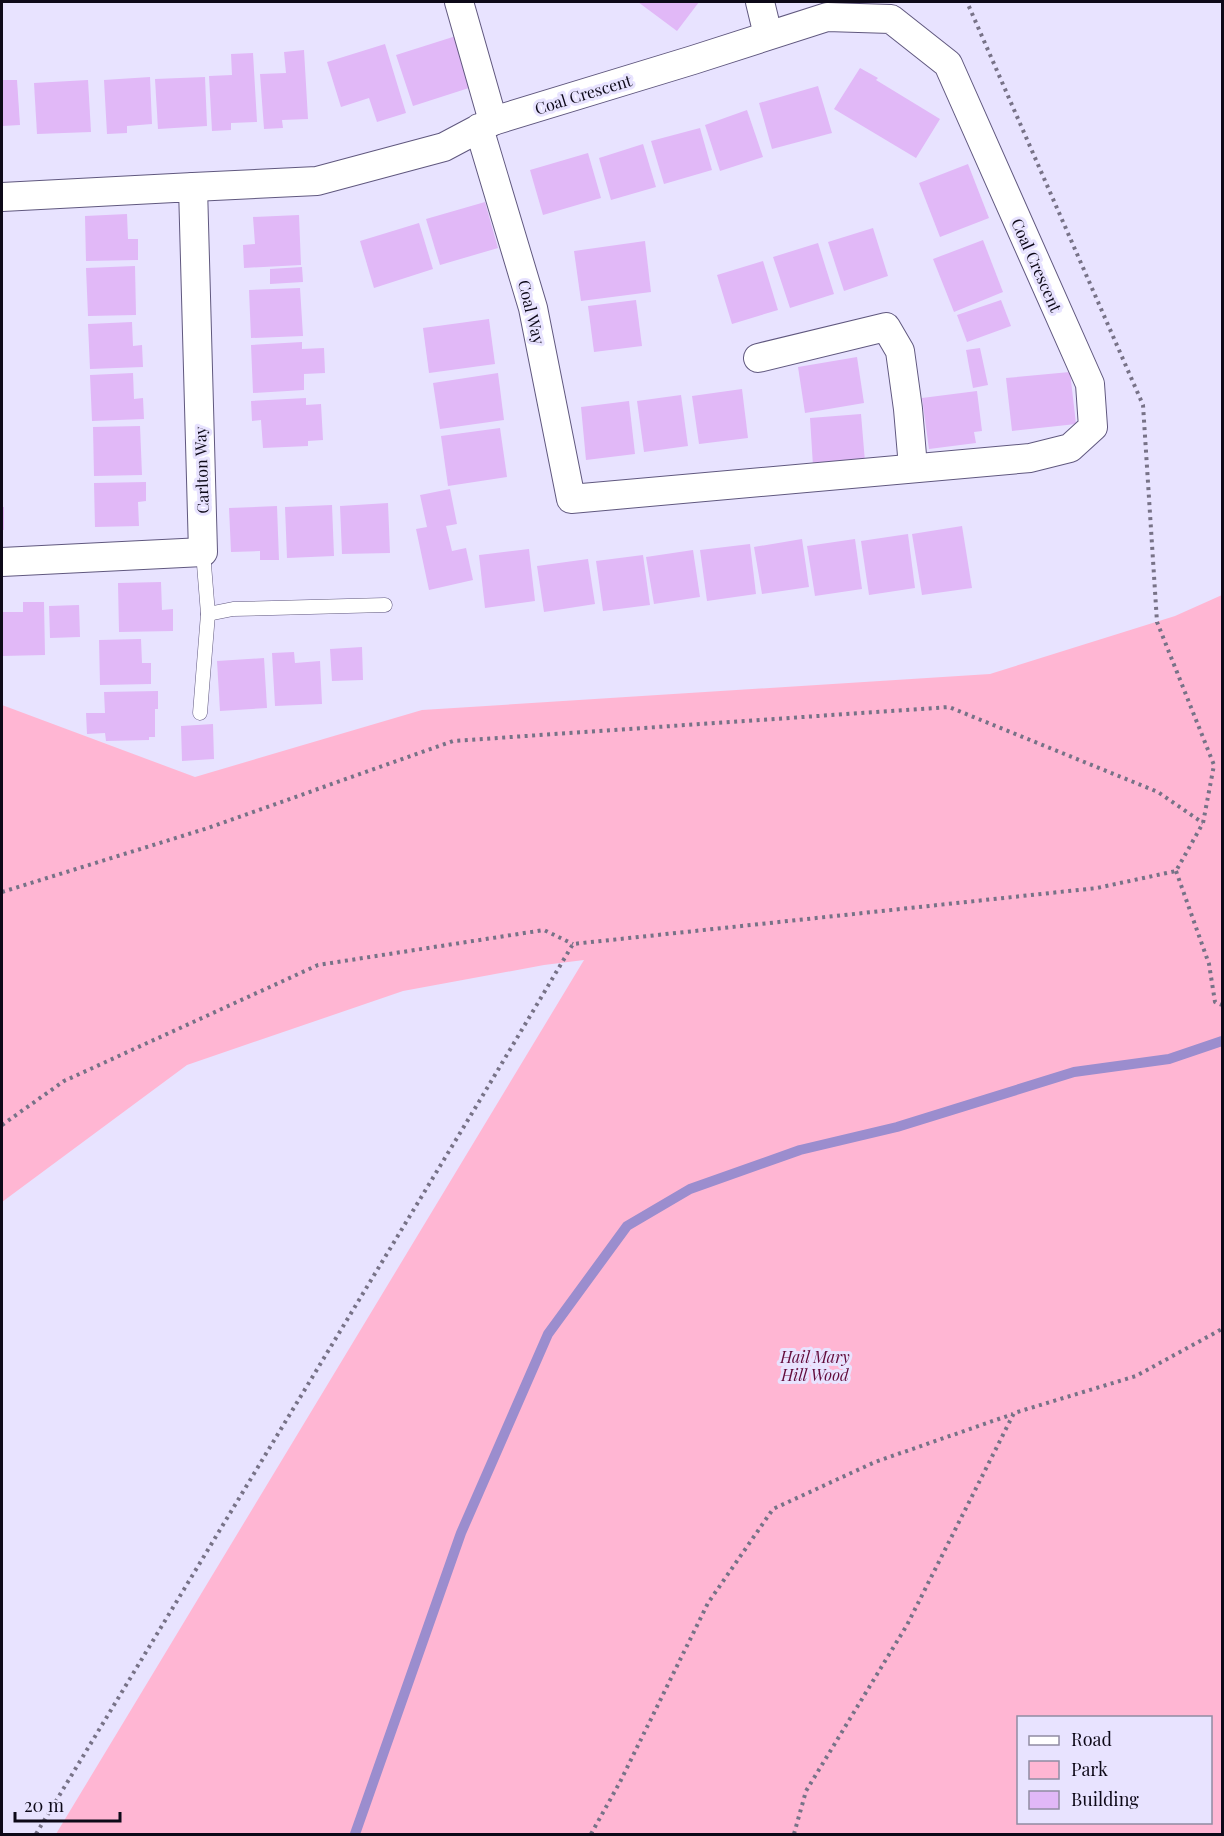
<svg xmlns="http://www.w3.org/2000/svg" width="1224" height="1836" font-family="'Playfair Display',serif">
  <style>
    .green { fill: #ffb6d3; fill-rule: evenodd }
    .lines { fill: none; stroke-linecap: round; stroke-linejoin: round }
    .stream { stroke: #9b8dce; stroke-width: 10 }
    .building { fill: #e1b8f7 }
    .service-casing { stroke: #60587f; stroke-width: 15 }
    .minor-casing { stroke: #60587f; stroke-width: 30 }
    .path { stroke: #777287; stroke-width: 4; stroke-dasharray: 3 4.5; stroke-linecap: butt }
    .service { stroke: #fff; stroke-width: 14 }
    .minor { stroke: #fff; stroke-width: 28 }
    .labels { text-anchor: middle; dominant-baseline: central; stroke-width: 6; stroke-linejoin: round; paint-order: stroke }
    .street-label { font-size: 16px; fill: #0d0918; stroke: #e8e3ff }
    .park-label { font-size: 16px; font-style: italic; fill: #620b3b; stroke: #e8e3ff }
  </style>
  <rect width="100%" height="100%" fill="#e8e3ff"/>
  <path class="green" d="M 1222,595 L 1222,1834 L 56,1834 L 584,960 L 544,965 L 403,991 L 187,1065 L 2,1202 L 2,705 L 195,777 L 422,710 L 990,674 L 1175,616 ZM 1018,1718 L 1210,1718 L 1210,1822 L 1018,1822 Z"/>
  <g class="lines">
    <path class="stream" d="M 355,1834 L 461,1533 L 548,1334 L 627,1226 L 690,1189 L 800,1150 L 897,1127 L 1074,1072 L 1169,1059 L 1222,1041"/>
  </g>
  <g class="building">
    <path d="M 638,2 L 699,2 L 677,31 Z"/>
    <path d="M 456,36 L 472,87 L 413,106 L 396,55 Z"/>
    <path d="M 385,44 L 406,113 L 377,122 L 369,98 L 341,107 L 327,62 Z"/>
    <path d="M 304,50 L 308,119 L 282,120 L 283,128 L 264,129 L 260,74 L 286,73 L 284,52 Z"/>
    <path d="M 253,53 L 257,122 L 231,123 L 231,130 L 212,131 L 209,76 L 232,75 L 231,54 Z"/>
    <path d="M 860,68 L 878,78 L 876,80 L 940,119 L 916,158 L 834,109 Z"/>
    <path d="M 150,77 L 152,124 L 127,126 L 127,133 L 107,134 L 104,80 Z"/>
    <path d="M 205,77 L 207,126 L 158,129 L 155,79 Z"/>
    <path d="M 2,80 L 17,80 L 20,125 L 2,126 Z"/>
    <path d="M 88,80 L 91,132 L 37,134 L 34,83 Z"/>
    <path d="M 818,86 L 832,133 L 772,149 L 759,103 Z"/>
    <path d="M 747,110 L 763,157 L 720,171 L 705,125 Z"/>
    <path d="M 700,128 L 712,170 L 664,184 L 651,141 Z"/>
    <path d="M 643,144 L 656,187 L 611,200 L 599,158 Z"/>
    <path d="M 588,153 L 601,198 L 543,215 L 530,170 Z"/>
    <path d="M 968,164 L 989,218 L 940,237 L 919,183 Z"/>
    <path d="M 485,202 L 498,248 L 440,265 L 426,219 Z"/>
    <path d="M 127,214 L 128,239 L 138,239 L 138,260 L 86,261 L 85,216 Z"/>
    <path d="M 299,215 L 301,265 L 244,268 L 243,245 L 255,244 L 253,217 Z"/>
    <path d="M 419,223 L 433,269 L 374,288 L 360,241 Z"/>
    <path d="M 873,228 L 888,276 L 844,291 L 828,242 Z"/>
    <path d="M 983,240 L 1003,292 L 954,312 L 933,259 Z"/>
    <path d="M 645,241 L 651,292 L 581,301 L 574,251 Z"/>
    <path d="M 818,243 L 834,294 L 790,308 L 773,257 Z"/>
    <path d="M 763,261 L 778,310 L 732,324 L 717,275 Z"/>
    <path d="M 135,266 L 136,315 L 88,316 L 86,268 Z"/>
    <path d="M 302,267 L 303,282 L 270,284 L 270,269 Z"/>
    <path d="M 300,288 L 303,336 L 251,338 L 249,290 Z"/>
    <path d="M 636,300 L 642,346 L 594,352 L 588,306 Z"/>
    <path d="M 1001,300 L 1011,326 L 967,342 L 957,315 Z"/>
    <path d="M 489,319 L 495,364 L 429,373 L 423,328 Z"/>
    <path d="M 132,322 L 133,346 L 142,345 L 143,367 L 90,369 L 88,324 Z"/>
    <path d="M 302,342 L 302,349 L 324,348 L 325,373 L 304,374 L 304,390 L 253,393 L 251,345 Z"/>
    <path d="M 980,348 L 988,385 L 973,388 L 966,350 Z"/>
    <path d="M 857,357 L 864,403 L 805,413 L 798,367 Z"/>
    <path d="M 1070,372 L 1076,424 L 1012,431 L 1006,378 Z"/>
    <path d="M 133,373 L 134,399 L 143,398 L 144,419 L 92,421 L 90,375 Z"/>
    <path d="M 498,373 L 504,420 L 440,429 L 433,383 Z"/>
    <path d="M 742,389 L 748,438 L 699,444 L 692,396 Z"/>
    <path d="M 977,391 L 982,431 L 974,432 L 976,443 L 929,449 L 922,398 Z"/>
    <path d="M 681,395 L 688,446 L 644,452 L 637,401 Z"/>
    <path d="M 306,398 L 306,405 L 321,404 L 323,440 L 308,441 L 308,446 L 263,448 L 261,420 L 252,421 L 251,401 Z"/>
    <path d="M 629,401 L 635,454 L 586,460 L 581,407 Z"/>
    <path d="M 861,414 L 865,462 L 813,466 L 810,418 Z"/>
    <path d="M 140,426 L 142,475 L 94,476 L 93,427 Z"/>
    <path d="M 500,428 L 507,477 L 448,486 L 441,436 Z"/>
    <path d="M 146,482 L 146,501 L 138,502 L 139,526 L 95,527 L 94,483 Z"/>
    <path d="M 450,489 L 457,524 L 446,526 L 452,551 L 466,548 L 473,580 L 429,590 L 416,529 L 427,527 L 420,495 Z"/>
    <path d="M 388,503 L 390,553 L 342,554 L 340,506 Z"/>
    <path d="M 332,505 L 334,556 L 287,558 L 285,507 Z"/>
    <path d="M 277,506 L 279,560 L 260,560 L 260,551 L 231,552 L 229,508 Z"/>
    <rect x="2" y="507" width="2" height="23"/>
    <path d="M 962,526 L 972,588 L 922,595 L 912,534 Z"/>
    <path d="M 908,534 L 915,588 L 869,595 L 861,541 Z"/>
    <path d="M 802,539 L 809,587 L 762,594 L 754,547 Z"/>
    <path d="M 855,539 L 862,589 L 815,596 L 807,546 Z"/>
    <path d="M 750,544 L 756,594 L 707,601 L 700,550 Z"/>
    <path d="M 529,549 L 535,601 L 485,608 L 479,555 Z"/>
    <path d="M 693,550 L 700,597 L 654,604 L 646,557 Z"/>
    <path d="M 643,555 L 650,605 L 603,611 L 596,561 Z"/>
    <path d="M 588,559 L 595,604 L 544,612 L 537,566 Z"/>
    <path d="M 161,582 L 162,610 L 173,609 L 173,631 L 119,632 L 118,583 Z"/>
    <path d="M 23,602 L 44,602 L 45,655 L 2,656 L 2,612 L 23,612 Z"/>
    <path d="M 79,605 L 80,637 L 50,638 L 49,606 Z"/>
    <path d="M 141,639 L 142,663 L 151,663 L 151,684 L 100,685 L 99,640 Z"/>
    <path d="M 362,647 L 363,680 L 332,681 L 330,649 Z"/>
    <path d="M 294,652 L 295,663 L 320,661 L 322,704 L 275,706 L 272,653 Z"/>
    <path d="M 264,658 L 267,708 L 220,711 L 217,661 Z"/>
    <path d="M 158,691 L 158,709 L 155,709 L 155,737 L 149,737 L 149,740 L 106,741 L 105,733 L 87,734 L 86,713 L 105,713 L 104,692 Z"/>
    <path d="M 213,724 L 214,759 L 182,761 L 181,726 Z"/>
  </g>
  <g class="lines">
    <defs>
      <g id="service">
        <path d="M 208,614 L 233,609 L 385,605"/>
        <path d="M 200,713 L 208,614 L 203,552"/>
      </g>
      <g id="minor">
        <path d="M 459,2 L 493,121"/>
        <path d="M 760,2 L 768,35"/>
        <path d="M 193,187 L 317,181 L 444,147 L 493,121 L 693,60 L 827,17 L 891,19 L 948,64 L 1090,384 L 1093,427 L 1070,448 L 1030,458 L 571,499 L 533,308 L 479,128"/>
        <path d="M 2,197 L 193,187 L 203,552 L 2,562"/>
        <path d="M 758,358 L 886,327 L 900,351 L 908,409 L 913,467"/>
      </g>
    </defs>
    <use href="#service" class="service-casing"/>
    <use href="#minor" class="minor-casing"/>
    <g class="path">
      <path d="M 1176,871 L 1209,964 L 1215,1002 L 1222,1005"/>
      <path d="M 2,892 L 208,828 L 453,741 L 949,707 L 1158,792 L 1203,823"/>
      <path d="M 2,1125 L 64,1081 L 318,965 L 544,930 L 573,944"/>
      <path d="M 36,1834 L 480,1100 L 573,944 L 1097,888 L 1176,871 L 1203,823 L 1214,765 L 1157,622 L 1143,405 L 967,2"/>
      <path d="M 591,1834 L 620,1782 L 708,1603 L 773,1509 L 875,1462 L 1013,1414"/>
      <path d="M 794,1834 L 806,1791 L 907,1625 L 1014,1413 L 1136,1376 L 1222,1329"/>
    </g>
    <use href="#service" class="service"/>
    <use href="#minor" class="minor"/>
  </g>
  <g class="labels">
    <g class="street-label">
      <text transform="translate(583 94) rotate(-17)">Coal Crescent</text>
      <text transform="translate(1037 265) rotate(66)">Coal Crescent</text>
      <text transform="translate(532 312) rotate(76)">Coal Way</text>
      <text transform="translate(201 470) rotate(-92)">Carlton Way</text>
    </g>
    <g class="park-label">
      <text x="815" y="1356">Hail Mary<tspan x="815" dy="18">Hill Wood</tspan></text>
    </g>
  </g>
  <rect width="1224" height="1836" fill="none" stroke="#0d0918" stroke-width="6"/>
  <rect x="1017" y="1716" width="195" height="108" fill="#e8e3ff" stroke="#908ca3" stroke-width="1.5"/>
  <rect x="1029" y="1736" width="30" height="9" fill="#ffffff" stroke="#908ca3" stroke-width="1.5"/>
  <text x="1071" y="1746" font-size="18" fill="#0d0918">Road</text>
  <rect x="1029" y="1761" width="30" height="18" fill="#ffb6d3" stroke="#908ca3" stroke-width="1.5"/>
  <text x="1071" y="1776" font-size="18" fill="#0d0918">Park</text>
  <rect x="1029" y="1791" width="30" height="18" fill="#e1b8f7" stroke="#908ca3" stroke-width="1.5"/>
  <text x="1071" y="1806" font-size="18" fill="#0d0918">Building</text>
  <path d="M15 1812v9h105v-9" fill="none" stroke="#0d0918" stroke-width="3"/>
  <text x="24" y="1812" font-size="18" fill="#0d0918" stroke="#e8e3ff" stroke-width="4.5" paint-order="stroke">20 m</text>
</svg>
